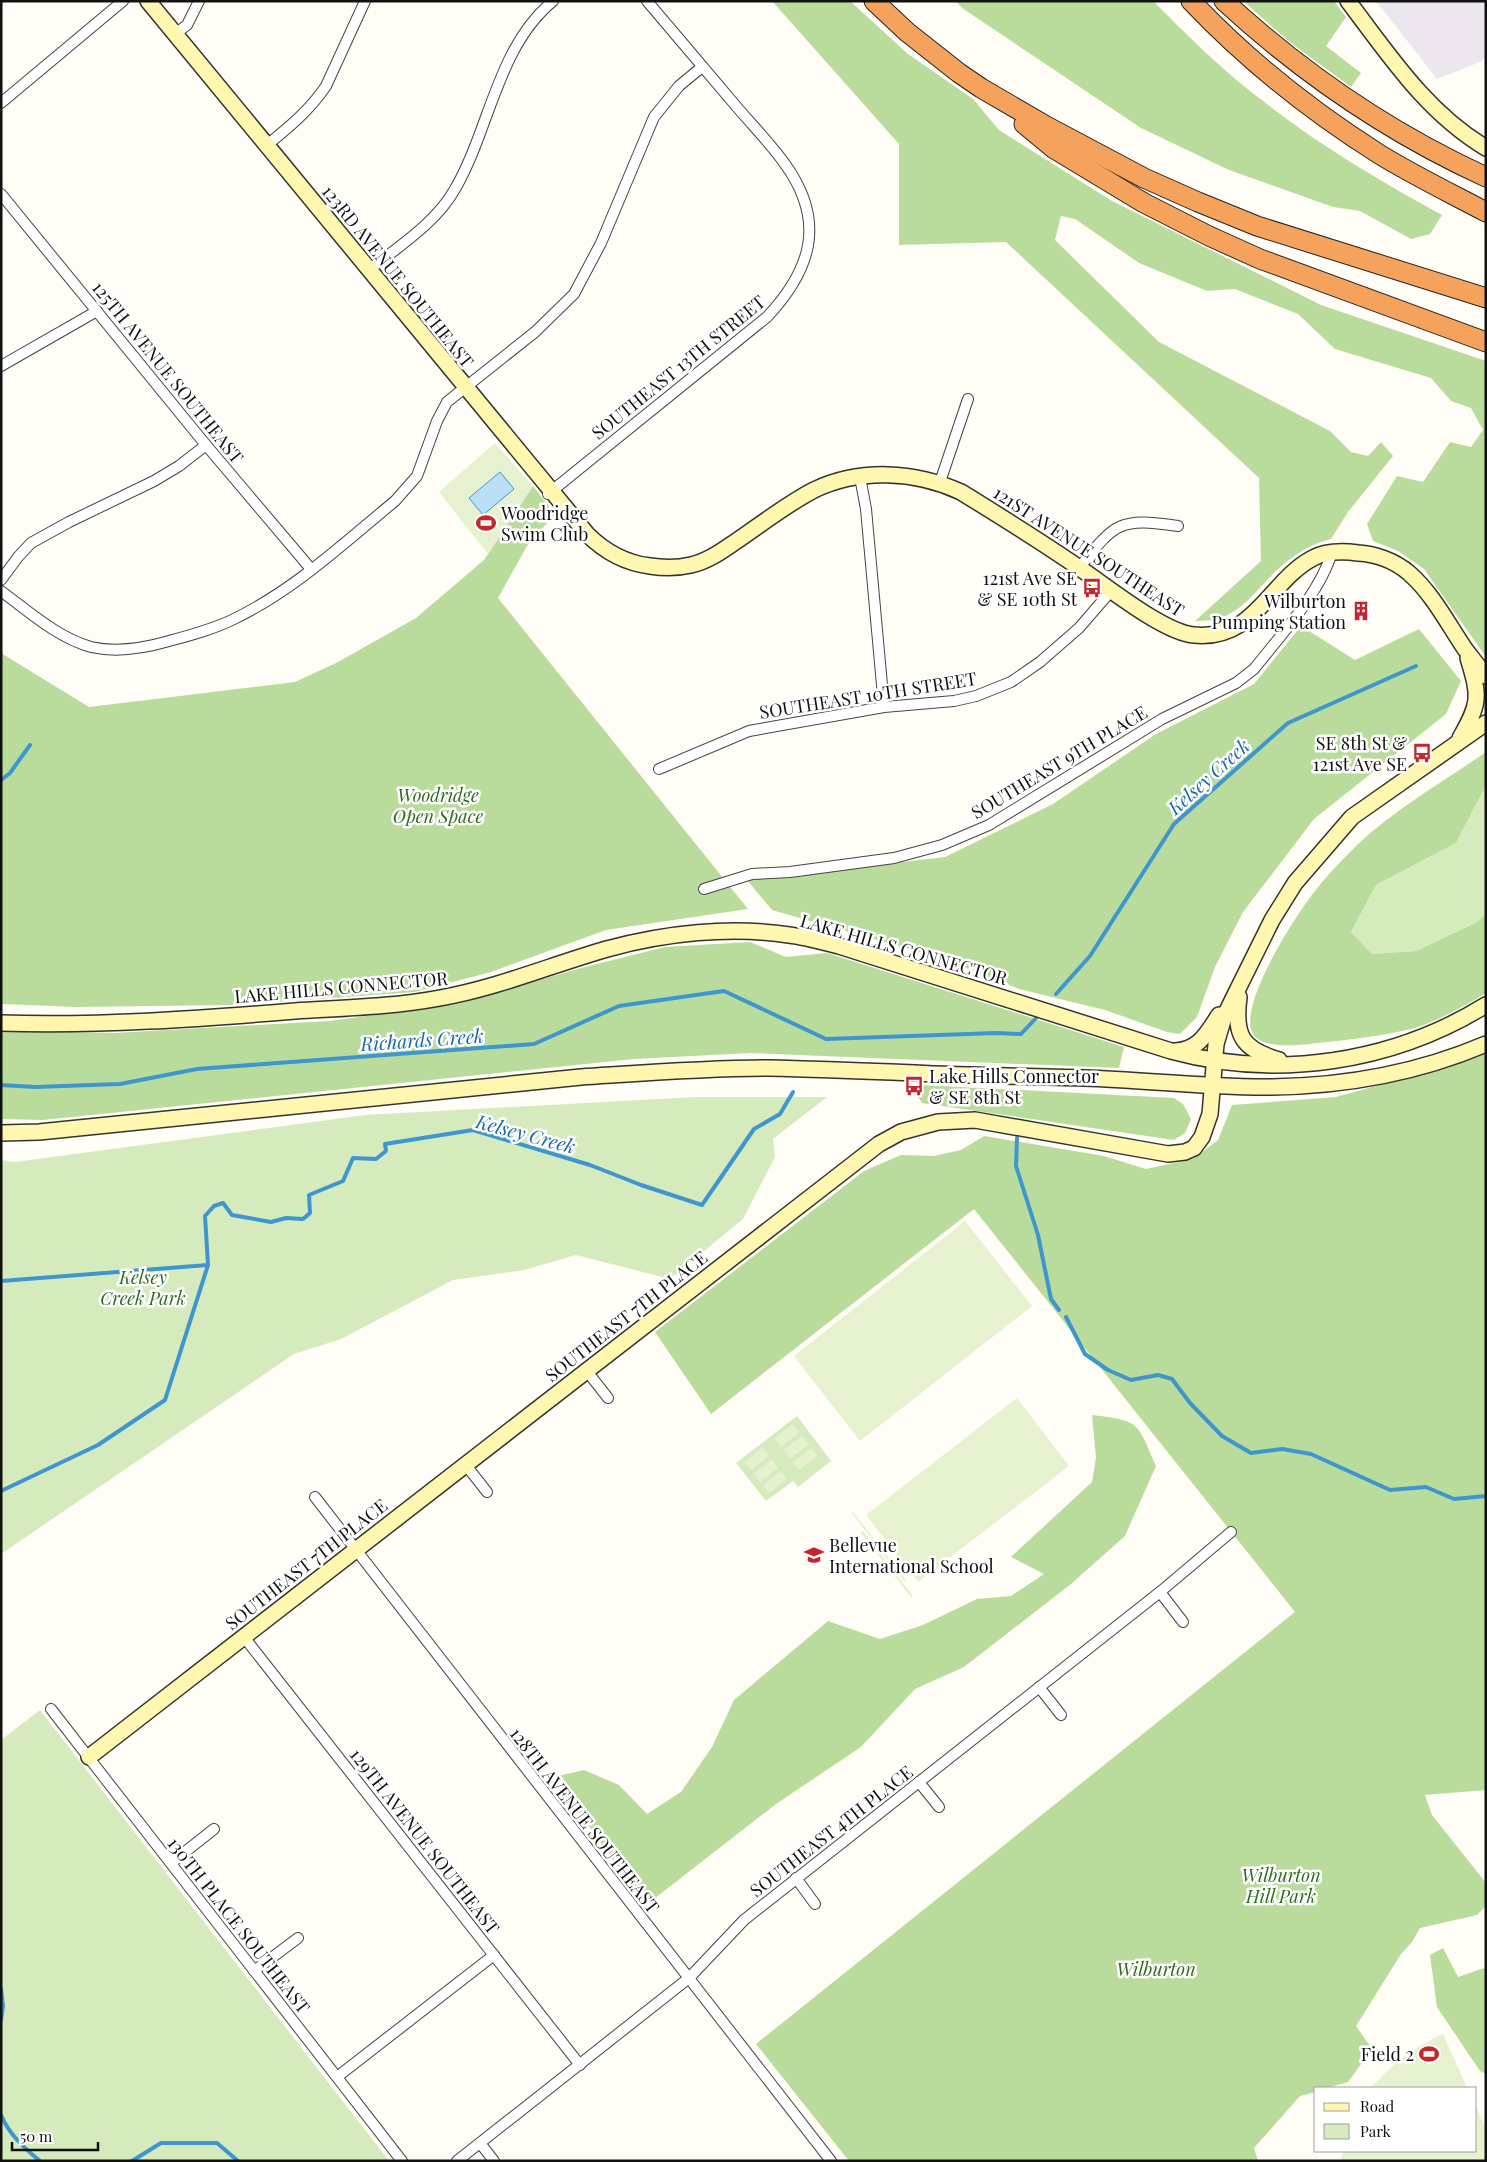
<svg xmlns="http://www.w3.org/2000/svg" width="1487" height="2162" font-family="'Playfair Display',serif">
  <style>
    .industrial { fill: #eee6ef }
    .green { fill: #d5ebbd }
    .forest { fill: #b9dc9c }
    .pitch { fill: #e6f2cf }
    .water { fill: #b9e0f7; stroke: #3f96cf }
    .lines { fill: none; stroke-linecap: round; stroke-linejoin: round }
    .stream { stroke: #3f96cf; stroke-width: 4 }
    .street-casing { stroke: #444; stroke-width: 12 }
    .secondary-casing { stroke: #333; stroke-width: 18 }
    .highway-casing { stroke: #222; stroke-width: 21 }
    .street { stroke: #fff; stroke-width: 10 }
    .secondary { stroke: #fff6b0; stroke-width: 15 }
    .highway { stroke: #f5a25d; stroke-width: 19 }
    .labels { text-anchor: middle; dominant-baseline: central; stroke-width: 5; stroke-linejoin: round; paint-order: stroke }
    .street-label { font-size: 18px; fill: #111; stroke: #fff }
    .poi-label { font-size: 18px; fill: #111; stroke: #fff; text-anchor: end }
    .park-label { font-size: 18px; font-style: italic; fill: #2f6b1f; stroke: #fff }
    .water-label { font-size: 19px; font-style: italic; fill: #1768a6; stroke: #fff }
  </style>
  <rect width="100%" height="100%" fill="#fffdf5"/>
  <path class="industrial" d="M 1376,1 L 1486,1 L 1486,57 L 1480,62 L 1437,79 Z"/>
  <g class="green">
    <path d="M 1486,785 L 1486,914 L 1477,922 L 1416,951 L 1372,954 L 1351,932 L 1376,885 L 1456,843 Z"/>
    <path d="M 696,1097 L 827,1097 L 773,1139 L 775,1157 L 743,1219 L 670,1279 L 576,1255 L 524,1270 L 453,1280 L 341,1339 L 294,1354 L 1,1554 L 1,1160 L 15,1162 L 365,1115 Z"/>
    <path d="M 797,1416 L 831,1461 L 798,1487 L 793,1481 L 766,1501 L 736,1463 Z"/>
    <path d="M 40,1710 L 389,2161 L 1,2161 L 1,1740 Z"/>
  </g>
  <g class="forest">
    <path d="M 772,1 L 850,1 L 908,54 L 973,99 L 999,130 L 1112,201 L 1321,305 L 1486,361 L 1486,657 L 1424,569 L 1398,551 L 1373,541 L 1367,524 L 1397,476 L 1423,482 L 1450,442 L 1471,447 L 1483,430 L 1471,408 L 1451,401 L 1431,378 L 1335,349 L 1298,314 L 1235,289 L 1207,291 L 1139,263 L 1075,219 L 1061,216 L 1055,240 L 1159,342 L 1330,431 L 1351,452 L 1368,456 L 1381,442 L 1393,456 L 1348,512 L 1331,539 C 1315,543 1302,550 1289,560 C 1256,584 1244,623 1195,621 L 1261,561 L 1259,478 L 1006,242 L 899,245 L 899,144 Z"/>
    <path d="M 956,1 L 1153,1 C 1188,36 1223,71 1263,101 C 1319,145 1380,181 1442,215 L 1430,234 L 1411,239 L 1360,211 L 1333,207 L 1229,170 L 1141,128 L 962,8 Z"/>
    <path d="M 1243,1 L 1334,1 L 1346,17 L 1326,46 L 1361,73 L 1351,87 L 1291,43 Z"/>
    <path d="M 533,486 L 555,514 L 527,546 L 498,598 L 748,909 L 606,930 L 491,972 L 415,992 L 231,1005 L 77,1007 L 1,1004 L 1,653 L 89,707 L 295,682 L 338,662 L 416,618 L 484,560 Z"/>
    <path d="M 1301,626 L 1355,660 L 1419,629 L 1461,681 L 1446,714 L 1314,819 L 1243,912 L 1215,967 L 1197,1017 L 1180,1034 L 1167,1032 L 1105,1010 L 1019,989 L 944,959 L 772,910 L 747,880 L 945,857 L 1053,804 L 1156,734 L 1254,684 Z"/>
    <path d="M 1486,752 L 1486,785 L 1456,843 L 1376,885 L 1351,932 L 1372,954 L 1416,951 L 1477,922 L 1486,914 L 1486,993 C 1467,1005 1432,1024 1411,1029 C 1381,1036 1349,1040 1318,1043 C 1302,1045 1262,1050 1253,1034 C 1236,1006 1299,910 1318,887 C 1330,872 1344,858 1357,845 C 1395,809 1443,782 1486,752 Z"/>
    <path d="M 750,942 L 786,957 L 827,953 L 1124,1047 L 1119,1068 L 751,1053 L 634,1059 L 43,1120 L 1,1119 L 1,1030 L 115,1033 L 329,1021 L 458,1004 L 581,968 L 665,947 Z"/>
    <path d="M 1486,1052 L 1486,1790 L 1425,1795 L 1432,1815 L 1486,1883 L 1486,1906 L 1477,1915 L 1420,1928 L 1412,1942 L 1401,1954 L 1356,2026 L 1372,2049 L 1348,2082 L 1327,2088 L 1316,2088 L 1316,2092 L 1300,2096 L 1254,2148 L 1258,2161 L 849,2161 L 756,2044 L 1295,1612 L 974,1209 L 711,1414 L 655,1332 L 864,1171 L 901,1155 L 934,1156 L 961,1150 L 984,1136 L 1104,1156 L 1146,1169 L 1193,1159 L 1218,1140 L 1232,1105 L 1336,1097 L 1455,1064 Z"/>
    <path d="M 922,1085 L 1174,1098 L 1183,1104 L 1191,1119 L 1185,1133 L 1174,1140 L 922,1103 L 916,1093 Z"/>
    <path d="M 1092,1415 C 1141,1421 1137,1422 1156,1466 L 1125,1536 L 1071,1584 L 964,1667 L 915,1689 L 861,1747 L 776,1804 L 650,1902 L 623,1874 L 554,1777 L 584,1770 L 619,1785 L 647,1814 L 681,1792 L 712,1747 L 734,1700 L 828,1621 L 880,1639 L 923,1625 L 977,1599 L 1011,1596 L 1044,1574 L 1011,1557 L 1092,1482 L 1096,1458 Z"/>
    <path d="M 1443,1948 L 1458,1977 L 1484,1968 L 1486,1971 L 1486,2074 L 1480,2071 L 1437,2007 L 1430,1955 Z"/>
  </g>
  <g class="pitch">
    <path d="M 495,443 L 533,486 L 488,554 L 439,492 Z"/>
    <path d="M 965,1221 L 1032,1306 L 860,1441 L 794,1356 Z"/>
    <path d="M 1017,1398 L 1069,1466 L 918,1582 L 866,1515 Z"/>
    <path d="M 793,1424 L 799,1433 L 781,1447 L 775,1438 Z"/>
    <path d="M 802,1436 L 809,1444 L 790,1459 L 784,1450 Z"/>
    <path d="M 763,1447 L 769,1456 L 751,1470 L 745,1462 Z"/>
    <path d="M 811,1448 L 818,1456 L 799,1470 L 793,1462 Z"/>
    <path d="M 772,1459 L 778,1468 L 760,1482 L 754,1473 Z"/>
    <path d="M 781,1471 L 787,1479 L 769,1493 L 763,1485 Z"/>
    <path d="M 853,1512 L 906,1580 L 904,1581 L 852,1513 Z"/>
    <path d="M 863,1531 L 913,1596 L 911,1597 L 861,1533 Z"/>
    <path d="M 1443,2034 L 1467,2088 L 1371,2088 C 1394,2062 1411,2049 1443,2034 Z"/>
    <path d="M 1476,2107 L 1486,2129 L 1486,2161 L 1341,2161 L 1343,2151 L 1476,2151 Z"/>
  </g>
  <path class="water" d="M 500,472 L 514,489 L 483,515 L 469,498 Z"/>
  <g class="lines">
    <g class="stream">
      <path d="M 1,780 L 10,773 L 30,745"/>
      <path d="M 1056,994 L 1090,956 L 1174,824 L 1288,723 L 1416,666"/>
      <path d="M 1,1085 L 35,1087 L 120,1084 L 197,1069 L 534,1044 L 619,1006 L 724,991 L 826,1039 L 996,1033 L 1021,1034 L 1036,1018"/>
      <path d="M 1017,1138 L 1016,1166 L 1038,1235 L 1051,1299 L 1059,1310"/>
      <path d="M 1,1281 L 208,1265 L 205,1216 L 214,1206 L 223,1203 L 232,1215 L 271,1222 L 286,1218 L 303,1219 L 310,1213 L 309,1195 L 343,1181 L 353,1158 L 376,1159 L 386,1151 L 385,1144 L 473,1130 L 590,1165 L 641,1185 L 702,1205 L 754,1129 L 780,1114 L 793,1092"/>
      <path d="M 1066,1317 L 1085,1354 L 1108,1370 L 1131,1380 L 1158,1375 L 1172,1379 L 1190,1403 L 1222,1436 L 1251,1453 L 1282,1449 L 1311,1454 L 1390,1490 L 1426,1487 L 1454,1499 L 1486,1496"/>
      <path d="M 1,1491 L 98,1445 L 165,1400 L 208,1265"/>
      <path d="M 1,1989 L 3,2006 L 1,2020"/>
      <path d="M 1,2115 C 9,2134 24,2148 40,2161"/>
      <path d="M 132,2161 L 161,2143 L 217,2143 L 238,2161"/>
    </g>
    <defs>
      <g id="street">
        <path d="M 175,34 L 187,25 L 199,1"/>
        <path d="M 1,103 L 123,1"/>
        <path d="M 267,145 C 289,127 310,110 326,86 L 365,1"/>
        <path d="M 1,194 L 206,445 L 311,569"/>
        <path d="M 369,270 C 399,246 436,223 455,189 C 490,129 497,47 553,1"/>
        <path d="M 1,366 L 97,311"/>
        <path d="M 860,477 L 866,509 L 884,707"/>
        <path d="M 940,482 L 968,399"/>
        <path d="M 548,494 L 767,317 C 812,269 826,221 785,164 C 771,144 752,125 736,106 C 706,71 677,36 647,1"/>
        <path d="M 1079,568 C 1115,523 1119,517 1178,526"/>
        <path d="M 1,580 L 18,557 L 31,543 L 69,522 L 154,481 L 179,466 L 206,445"/>
        <path d="M 1,591 C 28,611 58,638 91,647 C 117,653 145,648 169,641 C 191,635 214,629 234,619 C 294,590 344,543 395,501 L 417,476 L 437,421 L 447,402 L 535,332 L 574,294 L 601,243 L 654,117 L 679,86 L 702,67"/>
        <path d="M 659,769 L 749,731 L 884,707 L 954,701 L 976,696 L 1011,682 L 1040,662 L 1079,628 L 1111,591"/>
        <path d="M 704,889 L 752,874 L 790,872 L 894,858 L 942,845 L 989,825 L 1162,719 L 1236,683 L 1254,669 C 1280,636 1320,593 1332,552"/>
        <path d="M 586,1370 L 608,1398"/>
        <path d="M 465,1464 L 487,1492"/>
        <path d="M 315,1497 L 831,2161"/>
        <path d="M 1160,1592 L 1183,1622"/>
        <path d="M 244,1637 L 580,2065"/>
        <path d="M 1039,1687 L 1061,1715"/>
        <path d="M 51,1709 L 402,2161"/>
        <path d="M 919,1782 L 939,1807"/>
        <path d="M 171,1863 L 214,1829"/>
        <path d="M 796,1878 L 815,1904"/>
        <path d="M 254,1971 L 298,1938"/>
        <path d="M 337,2077 L 494,1955"/>
        <path d="M 480,2143 L 494,2161"/>
        <path d="M 457,2161 L 689,1978 L 744,1920 L 1160,1592 L 1231,1532"/>
      </g>
      <g id="secondary">
        <path d="M 148,1 L 587,534 C 605,552 625,563 650,566 C 663,568 678,568 691,565 C 709,561 723,550 738,540 C 763,523 787,504 814,490 C 860,468 915,471 961,492 C 1000,516 1040,541 1078,567 C 1105,585 1164,633 1194,635 C 1255,641 1269,581 1313,558 C 1326,551 1343,551 1358,553 C 1376,554 1395,561 1409,573 C 1433,594 1448,624 1465,649 C 1472,658 1479,667 1486,676"/>
        <path d="M 1348,1 C 1389,55 1426,112 1486,148"/>
        <path d="M 1460,738 C 1480,703 1480,697 1468,658"/>
        <path d="M 1239,997 C 1234,1036 1242,1049 1279,1060"/>
        <path d="M 1,1023 C 99,1026 198,1019 295,1011 C 343,1008 392,1007 440,998 C 497,988 551,965 607,949 C 665,933 730,926 789,935 C 806,937 823,942 839,946 L 1171,1051 C 1277,1080 1392,1063 1486,1005"/>
        <path d="M 1175,1051 C 1199,1050 1207,1033 1219,1015"/>
        <path d="M 1,1133 L 39,1132 L 581,1077 C 643,1073 706,1068 768,1068 C 817,1069 866,1071 915,1073 C 971,1076 1028,1076 1084,1078 C 1147,1080 1209,1088 1272,1087 C 1345,1086 1418,1073 1486,1044"/>
        <path d="M 89,1757 L 879,1144 L 901,1132 L 938,1122 L 975,1120 L 1168,1154 L 1185,1152 L 1194,1148 L 1202,1137 L 1210,1114 L 1216,1044 L 1224,1017 L 1272,920 L 1295,883 L 1352,817 L 1486,723"/>
      </g>
      <g id="highway">
        <path d="M 874,1 L 907,32 L 959,73 L 981,88 L 1048,127 L 1144,178 L 1198,202 L 1257,226 L 1486,298"/>
        <path d="M 1191,1 C 1246,59 1311,111 1379,154 C 1413,175 1450,193 1486,212"/>
        <path d="M 1224,1 C 1301,72 1390,133 1486,177"/>
        <path d="M 1024,124 L 1053,148 L 1144,203 L 1209,236 L 1260,259 L 1486,342"/>
      </g>
    </defs>
    <use href="#street" class="street-casing"/>
    <use href="#secondary" class="secondary-casing"/>
    <use href="#highway" class="highway-casing"/>
    <use href="#street" class="street"/>
    <use href="#secondary" class="secondary"/>
    <use href="#highway" class="highway"/>
  </g>
  <defs>
    <symbol id="stadium-bare" viewBox="-9 -9 18 18"><path d="M0-5a6.5 5 0 1 0 0 10a6.5 5 0 1 0 0-10ZM-3.5-1.8h7v3.6h-7Z" fill="#c4262e" stroke="#fff" stroke-width="2.5" paint-order="stroke"/></symbol>
    <symbol id="bus-bare" viewBox="-9 -9 18 18"><path d="M-5-6H5V4H4V6H2V4H-2V6H-4V4H-5ZM-3.5-4V0h7V-4ZM-3.5 1.2v1.5H-2V1.2ZM2 1.2v1.5H3.5V1.2Z" fill="#c4262e" stroke="#fff" stroke-width="2.5" paint-order="stroke"/></symbol>
    <symbol id="building-bare" viewBox="-9 -9 18 18"><path d="M-4-6H4V6H1V3H-1V6H-4ZM-2.5-4.3h1.7v1.8h-1.7ZM.8-4.3h1.7v1.8H.8ZM-2.5-1h1.7V.8h-1.7ZM.8-1h1.7V.8H.8Z" fill="#c4262e" stroke="#fff" stroke-width="2.5" paint-order="stroke"/></symbol>
    <symbol id="school-bare" viewBox="-9 -9 18 18"><path d="M0-5L7-2L0 1L-7-2ZM-4 1L0 2.5L4 1V4Q0 6-4 4Z" fill="#c4262e" stroke="#fff" stroke-width="2.5" paint-order="stroke"/></symbol>
  </defs>
  <g fill-rule="evenodd">
    <use href="#stadium-bare" x="472" y="509" width="28" height="28"/>
    <use href="#bus-bare" x="1078" y="574" width="28" height="28"/>
    <use href="#building-bare" x="1347" y="597" width="28" height="28"/>
    <use href="#bus-bare" x="1408" y="739" width="28" height="28"/>
    <use href="#bus-bare" x="900" y="1072" width="28" height="28"/>
    <use href="#school-bare" x="800" y="1541" width="28" height="28"/>
    <use href="#stadium-bare" x="1415" y="2040" width="28" height="28"/>
  </g>
  <g class="labels">
    <g class="street-label">
      <text transform="translate(398 276) rotate(51)">123RD AVENUE SOUTHEAST</text>
      <text transform="translate(678 367) rotate(-39)">SOUTHEAST 13TH STREET</text>
      <text transform="translate(168 372) rotate(51)">125TH AVENUE SOUTHEAST</text>
      <text transform="translate(1089 551) rotate(33)">121ST AVENUE SOUTHEAST</text>
      <text transform="translate(868 695) rotate(-9)">SOUTHEAST 10TH STREET</text>
      <text transform="translate(1059 762) rotate(-31)">SOUTHEAST 9TH PLACE</text>
      <text transform="translate(904 949) rotate(16)">LAKE HILLS CONNECTOR</text>
      <text transform="translate(341 987) rotate(-5)">LAKE HILLS CONNECTOR</text>
      <text transform="translate(626 1316) rotate(-38)">SOUTHEAST 7TH PLACE</text>
      <text transform="translate(306 1564) rotate(-38)">SOUTHEAST 7TH PLACE</text>
      <text transform="translate(585 1820) rotate(52)">128TH AVENUE SOUTHEAST</text>
      <text transform="translate(831 1831) rotate(-38)">SOUTHEAST 4TH PLACE</text>
      <text transform="translate(425 1841) rotate(52)">129TH AVENUE SOUTHEAST</text>
      <text transform="translate(239 1925) rotate(52)">130TH PLACE SOUTHEAST</text>
    </g>
    <g class="poi-label">
      <text x="501" y="513" text-anchor="start">Woodridge<tspan x="501" dy="21">Swim Club</tspan></text>
      <text x="1077" y="578">121st Ave SE<tspan x="1077" dy="21">&amp; SE 10th St</tspan></text>
      <text x="1346" y="601">Wilburton<tspan x="1346" dy="21">Pumping Station</tspan></text>
      <text x="1407" y="743">SE 8th St &amp;<tspan x="1407" dy="21">121st Ave SE</tspan></text>
      <text x="929" y="1076" text-anchor="start">Lake Hills Connector<tspan x="929" dy="21">&amp; SE 8th St</tspan></text>
      <text x="829" y="1545" text-anchor="start">Bellevue<tspan x="829" dy="21">International School</tspan></text>
      <text x="1414" y="2054">Field 2</text>
    </g>
    <g class="park-label">
      <text x="438" y="795">Woodridge<tspan x="438" dy="21">Open Space</tspan></text>
      <text x="143" y="1277">Kelsey<tspan x="143" dy="21">Creek Park</tspan></text>
      <text x="1281" y="1875">Wilburton<tspan x="1281" dy="21">Hill Park</tspan></text>
      <text x="1156" y="1969">Wilburton</text>
    </g>
    <g class="water-label">
      <text transform="translate(1208 776) rotate(-42)">Kelsey Creek</text>
      <text transform="translate(422 1039) rotate(-4)">Richards Creek</text>
      <text transform="translate(526 1133) rotate(15)">Kelsey Creek</text>
    </g>
  </g>
  <rect width="1487" height="2162" fill="none" stroke="#111111" stroke-width="5"/>
  <rect x="1314" y="2087" width="162" height="65" fill="#ffffff" stroke="#a0a0a0"/>
  <rect x="1324" y="2103" width="25" height="8" fill="#fff6b0" stroke="#a0a0a0"/>
  <text x="1360" y="2112" font-size="15" fill="#111111">Road</text>
  <rect x="1324" y="2124" width="25" height="15" fill="#d5ebbd" stroke="#a0a0a0"/>
  <text x="1360" y="2137" font-size="15" fill="#111111">Park</text>
  <path d="M12 2142v8h86v-8" fill="none" stroke="#111111" stroke-width="2.5"/>
  <text x="20" y="2142" font-size="15" fill="#111111" stroke="#ffffff" stroke-width="4" paint-order="stroke">50 m</text>
</svg>
